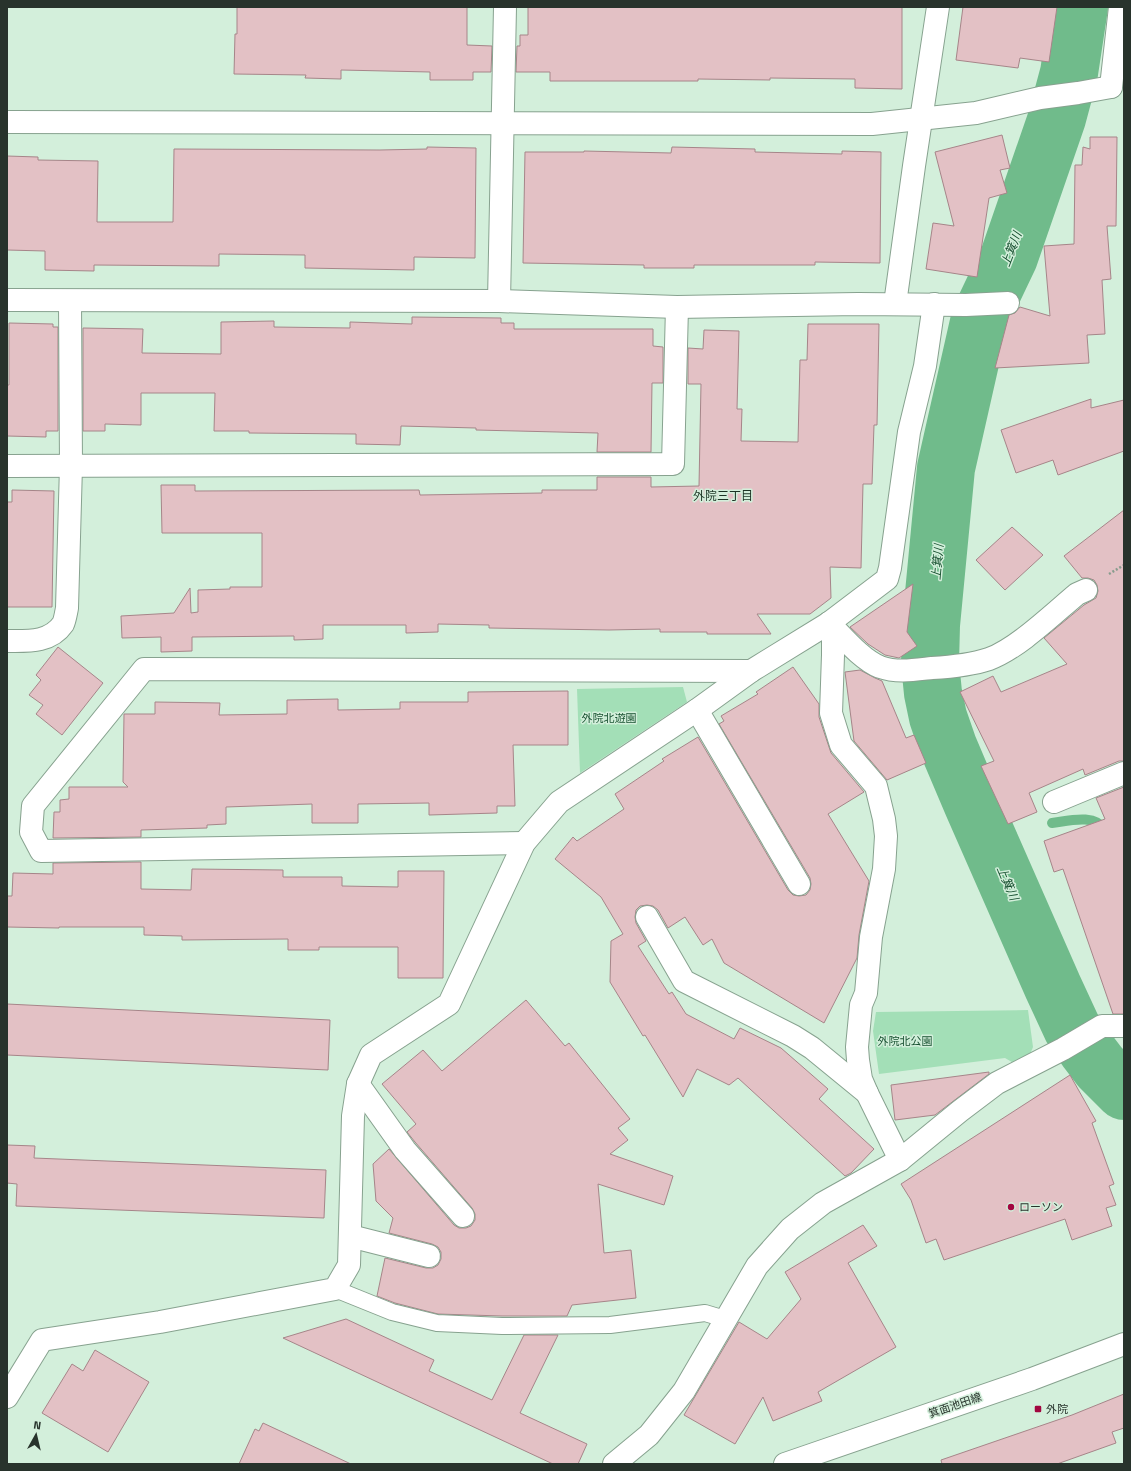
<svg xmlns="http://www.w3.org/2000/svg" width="1131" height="1471" font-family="'Titillium Web','Noto Sans JP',sans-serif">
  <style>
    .green { fill: #a3dfb7 }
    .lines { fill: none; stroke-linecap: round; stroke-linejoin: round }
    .stream { stroke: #70bb8b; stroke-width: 10 }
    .river { stroke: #70bb8b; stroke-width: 58 }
    .building { fill: #e3c1c5; stroke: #a68589 }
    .service-casing { stroke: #87a28f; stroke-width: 18 }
    .minor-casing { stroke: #87a28f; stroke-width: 24 }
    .tertiary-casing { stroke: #87a28f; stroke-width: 24 }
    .primary-casing { stroke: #87a28f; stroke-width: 24 }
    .path { stroke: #879c8d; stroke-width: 2.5; stroke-dasharray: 2 2; stroke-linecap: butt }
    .service { stroke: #fff; stroke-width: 16 }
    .minor { stroke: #fff; stroke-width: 22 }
    .tertiary { stroke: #fff; stroke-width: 22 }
    .primary { stroke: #fff; stroke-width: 22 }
    .poi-dot { fill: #a20640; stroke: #d3efdb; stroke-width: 1.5 }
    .labels { text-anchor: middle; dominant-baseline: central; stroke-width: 3; stroke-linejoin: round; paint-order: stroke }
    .park-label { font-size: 11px; fill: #185131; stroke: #d3efdb }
    .poi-label { font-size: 11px; fill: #28332c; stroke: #d3efdb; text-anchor: start }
    .street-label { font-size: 11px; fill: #28332c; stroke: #d3efdb }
    .water-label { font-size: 12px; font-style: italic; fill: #144d2d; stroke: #d3efdb }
    .neighbourhood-label { font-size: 12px; fill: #1d3425; stroke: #d3efdb }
  </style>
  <rect width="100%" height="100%" fill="#d3efdb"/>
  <g class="green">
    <path d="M 683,687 L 687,702 L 580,773 L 577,689 Z"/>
    <path d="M 1028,1010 L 1033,1047 L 1029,1057 L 1017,1065 L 1005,1058 L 879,1074 L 873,1031 L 876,1012 Z"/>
  </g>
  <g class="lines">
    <path class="stream" d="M 1052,823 C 1068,821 1095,813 1105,830"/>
    <path class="river" d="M 1079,7 L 1069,73 L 1057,118 L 1009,257 L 980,318 L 946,468 L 931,625 L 930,663 L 933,693 L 938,717 L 948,746 L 973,805 L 1053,987 L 1072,1028 L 1087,1050 L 1100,1067 L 1124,1091"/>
  </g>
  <g class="building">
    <path d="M 237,7 L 467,7 L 467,45 L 492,46 L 491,72 L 473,72 L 473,80 L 430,80 L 430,72 L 341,70 L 341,79 L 305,78 L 306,75 L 234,74 L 235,34 L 237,34 Z"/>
    <path d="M 528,7 L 902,7 L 902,89 L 855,88 L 855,79 L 770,78 L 770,80 L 698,79 L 698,81 L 550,81 L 550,72 L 516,72 L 517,46 L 520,46 L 520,35 L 528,35 Z"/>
    <path d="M 963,7 L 1057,7 L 1049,62 L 1020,58 L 1018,68 L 956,60 Z"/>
    <path d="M 1002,135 L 1010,168 L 1000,170 L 1007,193 L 989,198 L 977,277 L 926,269 L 933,223 L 954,226 L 935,152 Z"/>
    <path d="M 1090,137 L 1117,137 L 1116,226 L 1107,226 L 1111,279 L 1102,280 L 1105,334 L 1087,335 L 1089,363 L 995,368 L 1009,315 L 1015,313 L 1020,307 L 1050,316 L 1044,246 L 1074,244 L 1075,165 L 1082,165 L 1083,147 L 1090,149 Z"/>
    <path d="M 427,147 L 476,148 L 475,258 L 414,257 L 414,270 L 305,268 L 305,255 L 219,254 L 219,266 L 94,265 L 94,271 L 45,270 L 45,251 L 7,250 L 7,156 L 38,157 L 38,160 L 98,161 L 97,222 L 173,222 L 174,149 L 380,150 L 427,149 Z"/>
    <path d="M 672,147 L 755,149 L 755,152 L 842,154 L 842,151 L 881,152 L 880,263 L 815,262 L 815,265 L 694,265 L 694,268 L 644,268 L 644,265 L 523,263 L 525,152 L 584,152 L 584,151 L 671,153 Z"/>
    <path d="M 412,317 L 501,318 L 501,323 L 514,323 L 514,329 L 653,329 L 653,346 L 663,347 L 663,383 L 652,383 L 651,452 L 597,452 L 598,433 L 476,430 L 476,428 L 401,426 L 400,445 L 356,444 L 356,434 L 249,433 L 249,431 L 214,431 L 215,393 L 141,393 L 141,425 L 105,424 L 105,431 L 83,431 L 83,328 L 143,329 L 142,353 L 221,354 L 221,322 L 274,321 L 274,327 L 350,328 L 350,322 L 412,324 Z"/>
    <path d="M 9,323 L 53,324 L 53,327 L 58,327 L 58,431 L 46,431 L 46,437 L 7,436 L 7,385 L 9,385 Z"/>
    <path d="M 808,324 L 879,324 L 877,425 L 874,425 L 872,484 L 863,484 L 861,568 L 830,567 L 831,598 L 810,614 L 757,614 L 771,634 L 707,634 L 707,632 L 660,632 L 660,629 L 609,630 L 489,628 L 489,625 L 438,624 L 438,632 L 406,633 L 406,625 L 323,625 L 323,639 L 294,640 L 294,636 L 192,637 L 192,651 L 161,652 L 161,637 L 122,638 L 121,616 L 174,613 L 190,588 L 191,613 L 198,612 L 198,590 L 230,589 L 230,587 L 262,587 L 262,533 L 162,533 L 161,485 L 195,485 L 195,491 L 419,490 L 420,495 L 542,493 L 542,490 L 597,490 L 597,477 L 651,477 L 651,487 L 699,486 L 701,384 L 688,384 L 688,348 L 703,349 L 704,330 L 739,331 L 737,409 L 742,409 L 741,441 L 798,442 L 800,360 L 807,360 Z"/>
    <path d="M 1091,399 L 1091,408 L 1124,400 L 1124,451 L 1058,475 L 1053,460 L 1016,473 L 1001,430 Z"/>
    <path d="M 12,490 L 54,491 L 52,607 L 7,607 L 7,502 L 12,502 Z"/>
    <path d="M 1124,510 L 1124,761 L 1119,761 L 1085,775 L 1083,769 L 1029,793 L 1037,812 L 1008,824 L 981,766 L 994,761 L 960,692 L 993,676 L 1001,692 L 1067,664 L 1044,638 L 1084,605 L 1096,598 L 1098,591 L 1097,585 L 1094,580 L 1088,578 L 1082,578 L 1064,556 Z"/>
    <path d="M 1012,527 L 1043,555 L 1005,590 L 976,560 Z"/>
    <path d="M 913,584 L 907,632 L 917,646 L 899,658 L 885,655 L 868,644 L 850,627 Z"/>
    <path d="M 58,647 L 103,683 L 62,735 L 36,714 L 43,705 L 29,695 L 41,680 L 36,675 Z"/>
    <path d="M 793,667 L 819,704 L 819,717 L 831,753 L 864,792 L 828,814 L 869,881 L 859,935 L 857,958 L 824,1023 L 724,963 L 712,939 L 703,945 L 685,917 L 668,928 L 658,910 L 653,906 L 647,905 L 640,906 L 636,910 L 635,917 L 636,923 L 646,941 L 638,946 L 669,994 L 672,992 L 686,1014 L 734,1039 L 740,1028 L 781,1048 L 828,1089 L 819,1099 L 874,1149 L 851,1173 L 845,1176 L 738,1078 L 729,1085 L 697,1069 L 683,1097 L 645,1035 L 643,1036 L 610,982 L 611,941 L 623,934 L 601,897 L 555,859 L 573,837 L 577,841 L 624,809 L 615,794 L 664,761 L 662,759 L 698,737 L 788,890 L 793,895 L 799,896 L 806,895 L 810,890 L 811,884 L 810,878 L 719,724 L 724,721 L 721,716 L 758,694 L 756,692 Z"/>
    <path d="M 860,670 L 875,678 L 882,681 L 906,738 L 914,735 L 926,763 L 887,780 L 854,741 L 845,672 Z"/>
    <path d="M 568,691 L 568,745 L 513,745 L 515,806 L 497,806 L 497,813 L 429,815 L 429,803 L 358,804 L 358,823 L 312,823 L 312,804 L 226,807 L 226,824 L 207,825 L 207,828 L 141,830 L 141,837 L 53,838 L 54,812 L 60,812 L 60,800 L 69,799 L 69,787 L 128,787 L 123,782 L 124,714 L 155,714 L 155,702 L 220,703 L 219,715 L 287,714 L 287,700 L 338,699 L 338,710 L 400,709 L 400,702 L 468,702 L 468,692 Z"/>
    <path d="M 1124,787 L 1124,1014 L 1113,1014 L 1063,869 L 1054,872 L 1044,841 L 1105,819 L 1096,798 Z"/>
    <path d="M 141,862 L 141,889 L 191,890 L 192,869 L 283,870 L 283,877 L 342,877 L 342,886 L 398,887 L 398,871 L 444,871 L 443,978 L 398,978 L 398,947 L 319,947 L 319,950 L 288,950 L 288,939 L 182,940 L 182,936 L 144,935 L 144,927 L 59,927 L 59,928 L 7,927 L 7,896 L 12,896 L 13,873 L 53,874 L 53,863 Z"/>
    <path d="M 526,1000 L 565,1046 L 569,1043 L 630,1119 L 618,1128 L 628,1140 L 610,1154 L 673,1176 L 664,1205 L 598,1184 L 604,1253 L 631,1250 L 636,1298 L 572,1305 L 567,1316 L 502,1316 L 438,1314 L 395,1303 L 377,1296 L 385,1258 L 426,1268 L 433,1268 L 438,1265 L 441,1259 L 441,1252 L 438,1247 L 432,1244 L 389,1233 L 393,1218 L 376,1201 L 373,1164 L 389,1149 L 454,1225 L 459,1228 L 466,1228 L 471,1226 L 475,1220 L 475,1214 L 472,1208 L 415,1142 L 407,1132 L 416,1124 L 382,1084 L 423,1050 L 442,1071 Z"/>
    <path d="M 7,1004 L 330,1020 L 328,1070 L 7,1055 Z"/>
    <path d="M 989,1072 L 989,1074 L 935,1115 L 895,1120 L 891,1085 Z"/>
    <path d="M 1070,1075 L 1096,1121 L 1092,1123 L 1114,1184 L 1109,1186 L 1116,1205 L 1106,1208 L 1112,1226 L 1072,1240 L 1065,1219 L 944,1260 L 936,1239 L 926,1243 L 911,1200 L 901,1184 Z"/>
    <path d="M 7,1145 L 35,1146 L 34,1158 L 326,1170 L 324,1218 L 16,1206 L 17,1184 L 7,1183 Z"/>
    <path d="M 863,1225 L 877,1246 L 848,1263 L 896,1347 L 818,1392 L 822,1401 L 773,1421 L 763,1397 L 735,1444 L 684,1415 L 739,1322 L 767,1339 L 801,1299 L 785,1272 Z"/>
    <path d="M 346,1319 L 434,1360 L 429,1371 L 492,1400 L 524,1335 L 558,1335 L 520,1413 L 587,1444 L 578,1464 L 553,1464 L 283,1338 Z"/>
    <path d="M 95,1350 L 149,1382 L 108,1452 L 42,1413 L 72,1364 L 83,1371 Z"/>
    <path d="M 1124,1394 L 1124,1428 L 1112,1432 L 1116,1443 L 1057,1464 L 942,1464 L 941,1460 L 1072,1415 Z"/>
    <path d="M 263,1423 L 293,1437 L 351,1464 L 239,1464 L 255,1429 L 259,1431 Z"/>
  </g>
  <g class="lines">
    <defs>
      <path id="service" d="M 335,1289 L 392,1312 L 437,1323 L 502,1326 L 610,1325 L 705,1313 L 725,1319"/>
      <g id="minor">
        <path d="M 1111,87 L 1120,7"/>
        <path d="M 7,300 L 499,301 L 677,307 L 858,304 L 966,305 L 1008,303"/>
        <path d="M 499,301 L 505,7"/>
        <path d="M 895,304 L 914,166 L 938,7"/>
        <path d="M 7,466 L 673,464 L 677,307"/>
        <path d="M 829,623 L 833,639 L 833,655 L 831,713 L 841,745 L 876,786 L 884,819 L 886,836 L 884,869 L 871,937 L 866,993 L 861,1005 L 857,1047 L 858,1060 L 861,1079 L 867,1093 L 900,1160"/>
        <path d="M 829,623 C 843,637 862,660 880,667 C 897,673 914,670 932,668 C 950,667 971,665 989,659 C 1017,649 1053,614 1077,594 L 1086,590"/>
        <path d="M 7,641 C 27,641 50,643 63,624 C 65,620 66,613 67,608 L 71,466 L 70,301"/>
        <path d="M 697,710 L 799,884"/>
        <path d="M 1054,802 L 1124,773"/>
        <path d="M 524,843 L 41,851 L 31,832 L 33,806 L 144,669 L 751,671"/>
        <path d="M 647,917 L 684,981 L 793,1036 L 812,1048 L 867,1093"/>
        <path d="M 358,1084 L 405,1150 L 463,1216"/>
        <path d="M 350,1236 L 429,1256"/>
        <path d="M 7,1397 L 42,1340 L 160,1322 L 335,1289 L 349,1265 L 353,1116 L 358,1084 L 371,1055 L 449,1004 L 524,843 L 559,802 L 697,710 L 751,671 L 829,623 L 887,579 L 890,568 L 909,432 L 925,366 L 934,304"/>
        <path d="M 614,1464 L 649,1435 L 684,1391 L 757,1266 L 790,1229 L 823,1203 L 900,1160 L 960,1111 L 997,1083 L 1063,1049 L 1102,1026 L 1124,1026"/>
      </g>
      <path id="tertiary" d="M 7,122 L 872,124 L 976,113 L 1040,98 L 1078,93 L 1111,87"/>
      <path id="primary" d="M 785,1464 L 1032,1379 L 1124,1344"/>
    </defs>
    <use href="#service" class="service-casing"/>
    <use href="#minor" class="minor-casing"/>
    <use href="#tertiary" class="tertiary-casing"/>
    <use href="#primary" class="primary-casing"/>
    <path class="path" d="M 1109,574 L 1124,565"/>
    <use href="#service" class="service"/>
    <use href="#minor" class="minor"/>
    <use href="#tertiary" class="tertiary"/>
    <use href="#primary" class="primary"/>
  </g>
  <g class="poi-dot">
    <circle cx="1011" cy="1207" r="4"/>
    <rect x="1034" y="1405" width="8" height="8" rx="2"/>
  </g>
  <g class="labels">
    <g class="park-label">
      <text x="609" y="718">外院北遊園</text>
      <text x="905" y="1041">外院北公園</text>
    </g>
    <g class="poi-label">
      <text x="1019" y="1207">ローソン</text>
      <text x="1046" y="1409">外院</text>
    </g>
    <g class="street-label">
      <text transform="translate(955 1405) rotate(-19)">箕面池田線</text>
    </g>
    <g class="water-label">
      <text transform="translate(1011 249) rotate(-69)">上箕川</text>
      <text transform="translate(937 562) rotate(-85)">上箕川</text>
      <text transform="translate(1008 883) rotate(67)">上箕川</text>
    </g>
    <g class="neighbourhood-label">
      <text x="723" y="495">外院三丁目</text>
    </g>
  </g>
  <rect width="1131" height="1471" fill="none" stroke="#28332c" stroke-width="16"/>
  <g transform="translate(36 1435) rotate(8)" stroke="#d3efdb" stroke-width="3" paint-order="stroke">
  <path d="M0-3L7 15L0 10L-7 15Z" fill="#28332c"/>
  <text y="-6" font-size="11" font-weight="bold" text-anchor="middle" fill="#28332c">N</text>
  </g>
</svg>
